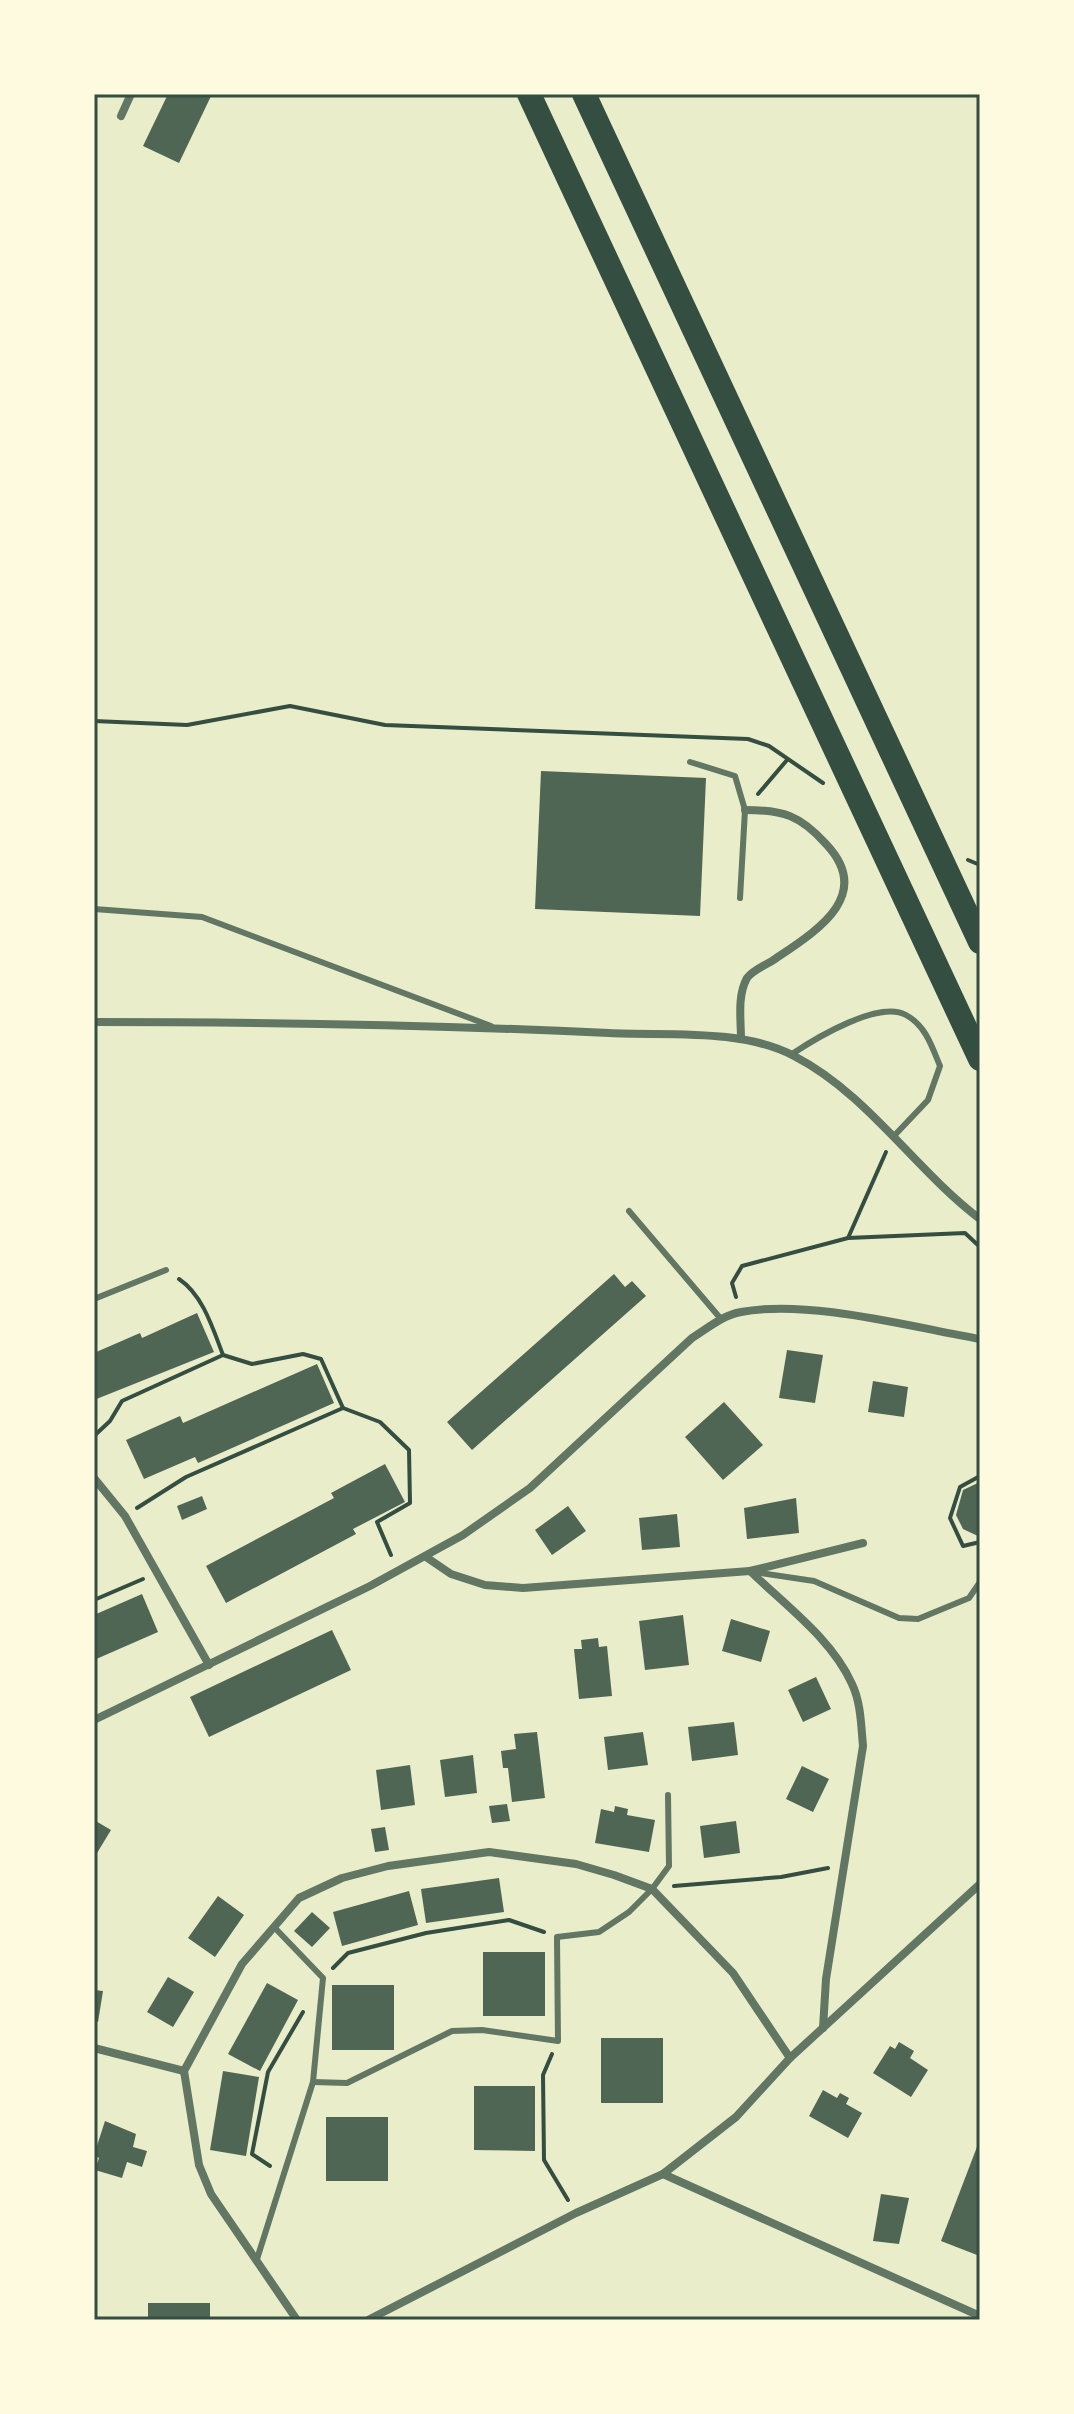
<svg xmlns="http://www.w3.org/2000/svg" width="1074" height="2414" font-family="'Varela Round',sans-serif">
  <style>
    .building { fill: #4f6655 }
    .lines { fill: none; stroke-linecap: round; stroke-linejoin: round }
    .path { stroke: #344e41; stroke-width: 4 }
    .service { stroke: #617663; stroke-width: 6 }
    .minor { stroke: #617663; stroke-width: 8 }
    .motorway { stroke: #344e41; stroke-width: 24 }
    .neatline { fill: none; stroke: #344e41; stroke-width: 3 }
  </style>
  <rect width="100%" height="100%" fill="#e9edc9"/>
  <g class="building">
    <path d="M 168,94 L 212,94 L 179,163 L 143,146 Z"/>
    <path d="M 541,771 L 706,778 L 700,916 L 535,909 Z"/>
    <path d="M 614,1274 L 625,1287 L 632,1281 L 646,1296 L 472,1450 L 447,1422 Z"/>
    <path d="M 197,1313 L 214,1352 L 94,1400 L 94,1353 L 140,1333 L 142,1338 Z"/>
    <path d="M 787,1350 L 823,1355 L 815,1403 L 779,1398 Z"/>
    <path d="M 317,1364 L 334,1403 L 198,1463 L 195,1457 L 144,1479 L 126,1440 L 180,1416 L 183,1423 Z"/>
    <path d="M 873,1381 L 908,1387 L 904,1417 L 868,1412 Z"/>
    <path d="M 724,1402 L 763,1445 L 723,1480 L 685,1437 Z"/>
    <path d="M 385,1464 L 405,1502 L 353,1529 L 356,1534 L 226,1603 L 206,1566 L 334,1498 L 331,1493 Z"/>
    <path d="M 980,1482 L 980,1537 L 963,1529 L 956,1515 L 963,1490 Z"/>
    <path d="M 202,1496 L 207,1509 L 182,1520 L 177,1506 Z"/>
    <path d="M 796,1498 L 799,1533 L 747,1539 L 744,1508 Z"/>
    <path d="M 568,1506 L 586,1531 L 552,1555 L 535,1530 Z"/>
    <path d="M 677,1514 L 680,1547 L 642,1550 L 639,1518 Z"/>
    <path d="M 142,1594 L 158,1632 L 94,1660 L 94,1615 Z"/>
    <path d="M 683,1615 L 689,1665 L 645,1670 L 639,1621 Z"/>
    <path d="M 731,1619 L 770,1631 L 761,1662 L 722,1651 Z"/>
    <path d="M 332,1630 L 351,1670 L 209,1737 L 190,1697 Z"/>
    <path d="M 598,1638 L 599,1647 L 607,1646 L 612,1696 L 579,1699 L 574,1649 L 582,1649 L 581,1640 Z"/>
    <path d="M 816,1677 L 831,1709 L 803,1722 L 788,1690 Z"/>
    <path d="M 734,1722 L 738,1755 L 692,1761 L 688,1727 Z"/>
    <path d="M 537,1732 L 545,1798 L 512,1802 L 508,1768 L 503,1768 L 501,1751 L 516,1749 L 514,1734 Z"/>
    <path d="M 643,1732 L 648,1765 L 608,1770 L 604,1737 Z"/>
    <path d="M 473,1755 L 477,1793 L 445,1797 L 440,1760 Z"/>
    <path d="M 410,1765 L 415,1805 L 381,1810 L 376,1770 Z"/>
    <path d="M 802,1766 L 829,1779 L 813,1812 L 786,1799 Z"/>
    <path d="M 507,1804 L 510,1821 L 492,1823 L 489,1806 Z"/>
    <path d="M 615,1806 L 628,1809 L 627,1815 L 655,1820 L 649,1852 L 595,1843 L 601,1809 L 614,1812 Z"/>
    <path d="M 94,1820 L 111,1830 L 94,1858 Z"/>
    <path d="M 736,1821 L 740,1853 L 704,1858 L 700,1826 Z"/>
    <path d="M 385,1827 L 389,1850 L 375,1852 L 371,1829 Z"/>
    <path d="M 499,1878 L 504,1912 L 426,1923 L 421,1889 Z"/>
    <path d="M 409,1891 L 418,1925 L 342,1946 L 333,1912 Z"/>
    <path d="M 218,1896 L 244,1915 L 215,1957 L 188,1938 Z"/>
    <path d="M 312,1912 L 330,1928 L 312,1947 L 294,1931 Z"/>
    <rect x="483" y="1952" width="62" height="64"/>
    <path d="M 168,1977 L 194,1992 L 173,2027 L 147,2012 Z"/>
    <path d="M 267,1983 L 298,2000 L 260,2071 L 228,2054 Z"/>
    <rect x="332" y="1985" width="62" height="65"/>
    <path d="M 94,1990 L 103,1991 L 98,2022 L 94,2021 Z"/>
    <rect x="601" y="2038" width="62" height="65"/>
    <path d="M 899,2042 L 914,2051 L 910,2058 L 928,2070 L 911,2097 L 873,2073 L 890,2046 L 895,2049 Z"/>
    <path d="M 223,2071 L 259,2077 L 246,2156 L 210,2150 Z"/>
    <path d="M 474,2086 L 535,2086 L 535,2151 L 474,2150 Z"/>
    <path d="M 823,2090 L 837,2098 L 840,2093 L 849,2098 L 846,2104 L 862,2113 L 848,2138 L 809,2116 Z"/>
    <rect x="326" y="2117" width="62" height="64"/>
    <path d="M 105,2121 L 136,2134 L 133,2147 L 147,2151 L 142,2167 L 127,2162 L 122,2178 L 95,2170 L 99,2158 L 94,2155 Z"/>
    <path d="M 980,2139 L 980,2246 L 977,2255 L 941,2241 Z"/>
    <path d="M 881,2194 L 909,2198 L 899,2244 L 873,2241 Z"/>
    <rect x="148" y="2303" width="62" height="17"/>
  </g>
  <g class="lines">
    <g class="path">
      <path d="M 94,721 L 187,725 L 290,706 L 385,725 L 748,739 L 769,746 L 823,783"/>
      <path d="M 758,794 L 787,760"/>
      <path d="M 968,860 L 980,865"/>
      <path d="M 848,1238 L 886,1152"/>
      <path d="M 179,1279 C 203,1295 213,1329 223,1355 L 252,1364 L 303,1354 L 321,1359 L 343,1408"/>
      <path d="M 736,1297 L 732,1283 L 742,1266 L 848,1238 L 965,1233 L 980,1247"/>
      <path d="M 94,1436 L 110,1421 L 122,1401 L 223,1355"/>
      <path d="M 980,1476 L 960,1487 L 950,1518 L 963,1546 L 980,1542"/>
      <path d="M 137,1508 L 186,1477 L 343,1408 L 380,1422 L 409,1450 L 410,1503 L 377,1522 L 391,1555"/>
      <path d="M 94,1600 L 143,1579"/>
      <path d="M 674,1886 L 781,1877 L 828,1868"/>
      <path d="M 333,1968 L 348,1953 L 426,1933 L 509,1920 L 544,1932"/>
      <path d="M 552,2054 L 543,2075 L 544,2160 L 568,2200"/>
      <path d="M 270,2166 L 252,2154 L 268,2072 L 303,2012"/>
    </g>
    <g class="service">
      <path d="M 690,762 L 735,776 L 745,810 L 740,898"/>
      <path d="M 94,909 L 202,917 L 491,1026"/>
      <path d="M 792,1054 C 816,1038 879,1000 906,1015 C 926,1026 932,1047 940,1066 L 928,1100 L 893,1137"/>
      <path d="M 629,1211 L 721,1319"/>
      <path d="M 94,1299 L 166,1270"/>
      <path d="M 754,1572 L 814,1581 L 899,1618 L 918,1619 L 969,1598 L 980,1582"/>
      <path d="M 313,2082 L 347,2083 L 452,2031 L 482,2030 L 558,2041 L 557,1937 L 599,1932 L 629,1912 L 652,1889 L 669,1866 L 668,1795"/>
      <path d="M 257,2259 L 313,2082 L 323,1978 L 274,1927"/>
    </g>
    <g class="minor">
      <path d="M 121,116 L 131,94"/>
      <path d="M 94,1022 C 266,1022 437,1025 609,1033 C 667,1036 741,1028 794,1056 C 868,1094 915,1170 980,1219"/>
      <path d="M 741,1039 C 741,1020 737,996 747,978 C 752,971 765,965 772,961 C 813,933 876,897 826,844 C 800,815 783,810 745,810"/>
      <path d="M 94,1478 L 125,1516 L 209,1665"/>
      <path d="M 426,1557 L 451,1574 L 485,1585 L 523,1588 L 750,1571 C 785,1605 832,1639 852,1684 C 861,1703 861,1725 863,1746 L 826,1979 L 823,2028"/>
      <path d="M 750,1571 L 863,1543"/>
      <path d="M 94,1720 L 370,1586 L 463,1535 L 530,1488 L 692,1338 C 708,1328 723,1315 741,1312 C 809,1299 911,1327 980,1339"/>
      <path d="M 94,2048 L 184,2071"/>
      <path d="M 663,2174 L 980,2316"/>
      <path d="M 297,2320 L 211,2194 L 199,2165 L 184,2071 L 242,1964 L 299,1898 L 342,1878 L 388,1866 L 489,1852 L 576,1864 L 614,1875 L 652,1889 L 733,1973 L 790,2058"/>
      <path d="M 368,2320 L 576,2213 L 663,2174 L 736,2117 L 790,2058 L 980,1884"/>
    </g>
    <g class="motorway">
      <path d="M 529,94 L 980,1059"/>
      <path d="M 584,94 L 980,942"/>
    </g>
  </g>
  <rect width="1074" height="2414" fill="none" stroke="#fefae0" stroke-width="192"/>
  <rect x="96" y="96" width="882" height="2222" class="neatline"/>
</svg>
